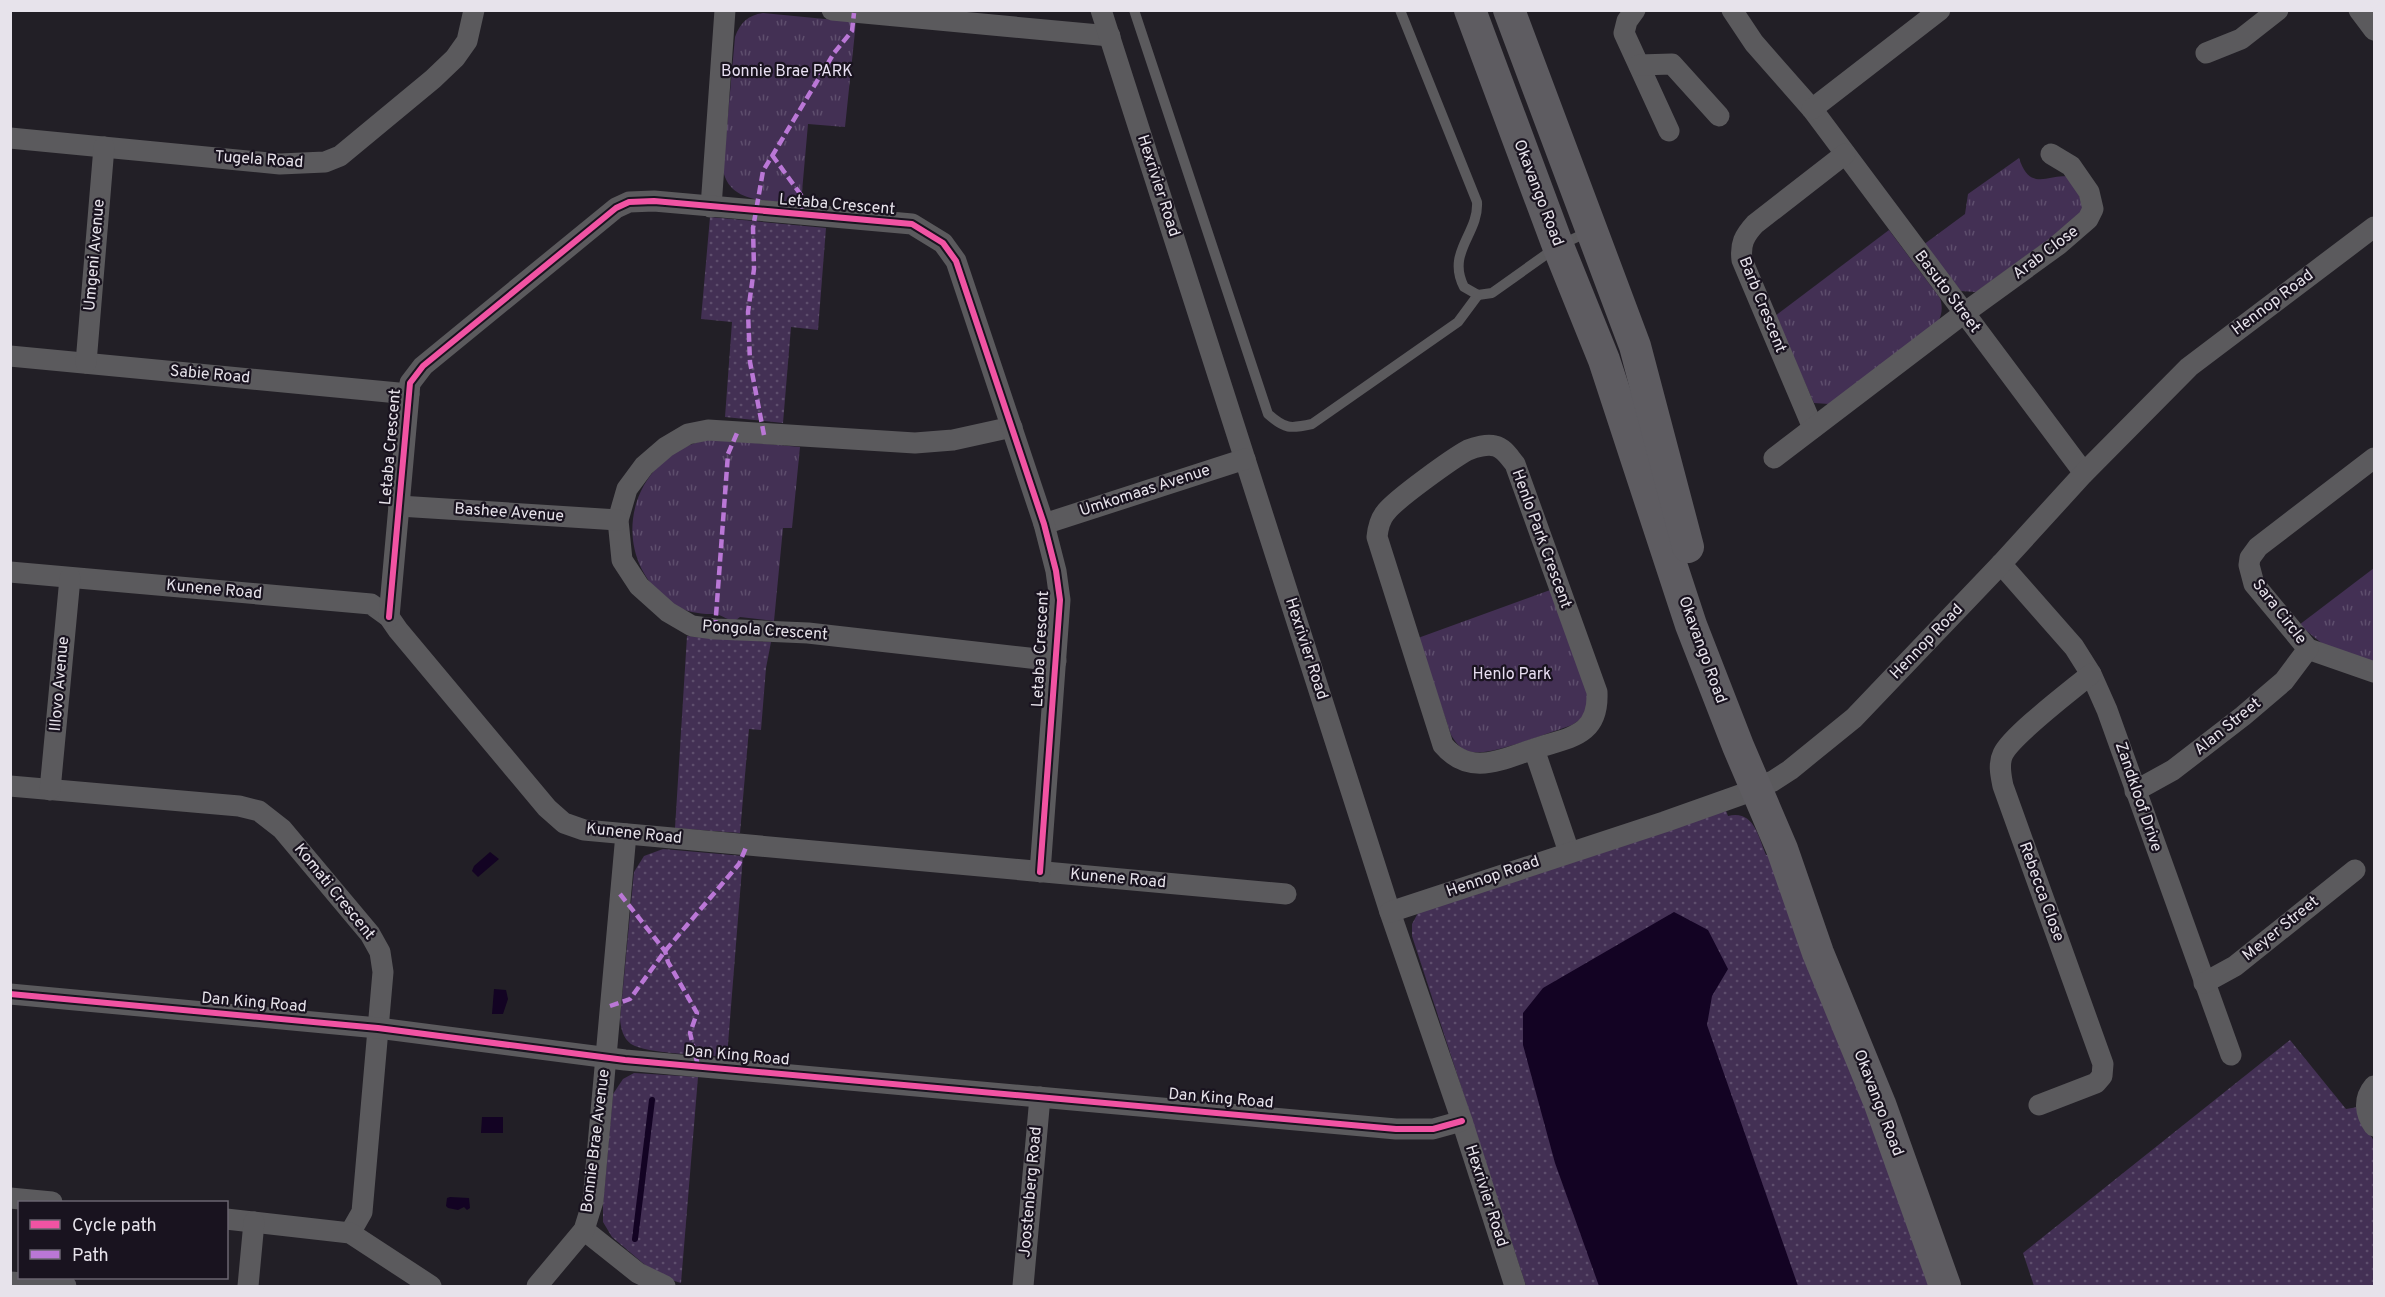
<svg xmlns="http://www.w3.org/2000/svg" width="2385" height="1297" font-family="Overpass,sans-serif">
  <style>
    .grass { fill: url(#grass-dots) }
    .park { fill: url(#park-tufts) }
    .water { fill: #130323 }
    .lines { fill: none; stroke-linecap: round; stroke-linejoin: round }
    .stream { stroke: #130323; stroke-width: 6 }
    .lane { stroke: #5b5a5d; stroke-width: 10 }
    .street { stroke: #5b5a5d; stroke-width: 21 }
    .secondary { stroke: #5e5c61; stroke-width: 32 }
    .quiet { stroke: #ba77d6; stroke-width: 4.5; stroke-dasharray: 9 4.5; stroke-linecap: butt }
    .cycleway-casing { stroke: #19131f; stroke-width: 10 }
    .cycleway { stroke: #f153a3; stroke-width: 6 }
    .labels { text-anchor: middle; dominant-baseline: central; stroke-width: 4.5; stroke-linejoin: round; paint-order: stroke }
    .park-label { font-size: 16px; fill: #e8dff2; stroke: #19131f }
    .street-label { font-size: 16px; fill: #e7e3eb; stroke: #19131f }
  </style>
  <defs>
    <pattern id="grass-dots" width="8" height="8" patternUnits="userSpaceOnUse" patternTransform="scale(1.5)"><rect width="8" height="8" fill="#433054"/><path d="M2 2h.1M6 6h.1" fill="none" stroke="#5e4e6d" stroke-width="1.8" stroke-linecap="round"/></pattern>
    <pattern id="park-tufts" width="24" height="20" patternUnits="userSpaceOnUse" patternTransform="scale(1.5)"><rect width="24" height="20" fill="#433054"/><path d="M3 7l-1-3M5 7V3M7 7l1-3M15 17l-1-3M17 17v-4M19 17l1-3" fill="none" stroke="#5e4e6d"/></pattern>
  </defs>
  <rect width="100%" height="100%" fill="#221f26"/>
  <g class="grass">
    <path d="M 710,217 L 826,228 L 818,330 L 791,327 L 783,423 L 725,417 L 732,322 L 701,319 Z"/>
    <path d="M 687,636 L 771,642 L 766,668 L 761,730 L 749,729 L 740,833 L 675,828 Z"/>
    <path d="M 1725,808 L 1728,816 C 1754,810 1758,836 1766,855 L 1774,853 L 1935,1286 L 1526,1286 L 1412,936 L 1412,924 L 1418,913 Z"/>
    <path d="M 663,849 L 743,856 L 727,1057 C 707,1055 646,1054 631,1044 C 623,1038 621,1029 620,1019 L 634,872 L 644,856 Z"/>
    <path d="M 2290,1040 L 2346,1109 L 2358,1107 L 2361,1121 L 2374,1141 L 2374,1286 L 2034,1286 L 2023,1253 Z"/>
    <path d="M 634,1073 L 698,1077 L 681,1283 L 658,1276 L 612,1237 L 603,1222 L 603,1205 L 613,1094 L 623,1079 Z"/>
  </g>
  <g class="park">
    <path d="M 763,13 L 856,22 L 845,127 L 808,124 L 801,203 C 773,200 730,206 723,170 L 735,37 C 740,23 748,15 763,13 Z"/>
    <path d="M 2019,158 C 2031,196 2053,170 2071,178 L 2084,206 L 2077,219 L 1976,292 L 1961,291 L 1923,245 L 1965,214 L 1968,194 Z"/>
    <path d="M 1889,230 L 1940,298 C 1943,308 1942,315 1937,324 L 1829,404 L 1814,403 L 1775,316 Z"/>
    <path d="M 711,439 L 800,447 L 792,528 L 783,528 L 774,621 L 740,617 L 736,620 C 728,620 726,618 719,615 C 716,614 709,614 706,614 C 693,613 681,610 671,603 C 603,553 630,453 711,439 Z"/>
    <path d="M 2374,568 L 2374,663 L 2324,645 L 2299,625 Z"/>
    <path d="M 1553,589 L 1589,692 L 1584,717 L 1572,725 C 1550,732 1492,756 1472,752 C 1462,751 1456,743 1451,735 L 1418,638 Z"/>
  </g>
  <g class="water">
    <path d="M 490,852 L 499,859 L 478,877 L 472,871 L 474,866 Z"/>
    <path d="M 1674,912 L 1708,930 L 1728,969 L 1712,996 L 1707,1025 L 1798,1286 L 1599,1286 L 1555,1163 L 1523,1045 L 1523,1013 L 1543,988 Z"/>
    <path d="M 494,989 L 506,990 L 508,999 L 503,1014 L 492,1014 Z"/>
    <path d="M 482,1117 L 503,1117 L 503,1133 L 481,1133 Z"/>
    <path d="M 450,1197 L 469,1198 L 470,1208 L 467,1210 L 464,1207 L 458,1210 L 448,1208 L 446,1206 L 447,1198 Z"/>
  </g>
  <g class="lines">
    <path class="stream" d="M 635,1239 L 652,1100"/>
    <g class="lane">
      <path d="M 1134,10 L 1268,414 C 1285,429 1290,429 1312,424 L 1458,322 L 1478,295"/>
      <path d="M 1400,10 L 1477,202 C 1479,234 1446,252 1464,287 L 1478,295 L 1492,293 L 1558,246 L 1590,231"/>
    </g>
    <g class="street">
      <path d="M 832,10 L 1110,36"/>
      <path d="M 1101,10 L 1390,912 L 1462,1121 L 1515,1286"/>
      <path d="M 1635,10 L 1627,21 L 1624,33 L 1669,131"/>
      <path d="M 1732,10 L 1754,43 L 1812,109 L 2084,473"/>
      <path d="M 2359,10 L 2374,30"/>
      <path d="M 2206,53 L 2241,39 L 2278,10"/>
      <path d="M 1639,65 L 1672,64 L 1719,116"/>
      <path d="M 1812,109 L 1940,10"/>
      <path d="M 10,138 L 280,164 L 325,162 L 340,156 L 433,79 L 455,58 L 467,41 L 474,10"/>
      <path d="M 711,207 L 725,10"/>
      <path d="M 10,356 L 409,394"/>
      <path d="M 86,363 L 104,147"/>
      <path d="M 1012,427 L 953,440 L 915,443 L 708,430 L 688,434 L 666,447 L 644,466 L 627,489 L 618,520 L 622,560 L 639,586 L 668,612 L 692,626 L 715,629 L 808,633 L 1056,661"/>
      <path d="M 1813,428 L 1742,260 C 1740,244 1744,236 1755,224 L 1845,154"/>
      <path d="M 1774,458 L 1963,314 L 2058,245 L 2088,219 L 2093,209 L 2089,192 L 2071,166 L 2051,154"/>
      <path d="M 2374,458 L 2258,547 L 2250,558 L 2249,565 L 2254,584 L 2308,649 L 2374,672"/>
      <path d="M 399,506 L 618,520"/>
      <path d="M 1044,524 L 1245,459"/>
      <path d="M 2001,564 L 2074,647 L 2091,674 L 2107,710 L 2231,1055"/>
      <path d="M 10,572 L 371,604 L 389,617 L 398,630 L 547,808 L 564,823 L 584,830 L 1286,894"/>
      <path d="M 389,617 L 410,383 L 423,366 L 616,208 L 629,202 L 654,201 L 912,224 L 943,243 L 956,261 L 1044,524 L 1056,571 L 1060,600 L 1040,872"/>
      <path d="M 1534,749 C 1502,759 1470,777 1443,745 L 1377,537 C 1378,527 1380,519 1386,512 C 1396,499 1453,458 1468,450 C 1475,447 1487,444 1495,446 C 1504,448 1509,457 1515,464 L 1597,692 C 1599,737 1569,737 1534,749 L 1569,852"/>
      <path d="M 10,786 L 239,806 L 259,811 L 282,829 L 370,934 L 380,952 L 383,972 L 362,1212 L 350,1233"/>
      <path d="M 50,790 L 70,578"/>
      <path d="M 2135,791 L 2173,770 L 2243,716 L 2284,681 L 2308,649"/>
      <path d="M 1390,912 L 1664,822 L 1743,794 L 1773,781 L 1790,770 L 1854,718 L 2001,564 L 2084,473 L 2189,367 L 2374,227"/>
      <path d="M 2204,983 L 2235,966 L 2355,870"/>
      <path d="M 10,994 L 378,1028 L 625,1060 L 1396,1129 L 1433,1129 L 1462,1121"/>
      <path d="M 2374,1086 C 2363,1099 2365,1113 2374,1126"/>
      <path d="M 2039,1105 L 2096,1083 L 2102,1076 L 2103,1064 L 2003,786 C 2001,776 1998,764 2003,754 C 2012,735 2072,690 2091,674"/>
      <path d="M 10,1198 L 52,1202"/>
      <path d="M 226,1219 L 350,1233 L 431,1286"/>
      <path d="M 584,1230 L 638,1273 L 665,1286"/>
      <path d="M 10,1282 L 66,1286"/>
      <path d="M 248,1286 L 254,1222"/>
      <path d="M 537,1286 L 584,1230 L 593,1201 L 626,834"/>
      <path d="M 1023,1286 L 1040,1097"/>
    </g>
    <g class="secondary">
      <path d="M 1470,10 L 1558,246 L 1604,360 L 1691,625 L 1738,746 L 1782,849 L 1818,953 L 1880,1104 L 1945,1286"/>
      <path d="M 1509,10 L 1635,346 L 1688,547"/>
    </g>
    <g class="quiet">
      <path d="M 772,155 L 801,195 L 803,216"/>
      <path d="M 764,435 L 750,362 L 748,312 L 754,269 L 753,228 L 763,171 L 834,53 L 852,31 L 854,13"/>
      <path d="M 715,629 L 728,454 L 737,433"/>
      <path d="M 620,894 L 665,951 L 668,962 L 697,1013 L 690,1033 L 698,1066"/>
      <path d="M 610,1006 L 630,999 L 665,951 L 739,864 L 747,845"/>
    </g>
    <defs>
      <g id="cycleway">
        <path d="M 389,617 L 410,383 L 423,366 L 616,208 L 629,202 L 654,201 L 912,224 L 943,243 L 956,261 L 1044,524 L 1056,571 L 1060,600 L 1040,872"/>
        <path d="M 10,994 L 378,1028 L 625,1060 L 1396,1129 L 1433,1129 L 1462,1121"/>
      </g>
    </defs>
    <use href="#cycleway" class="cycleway-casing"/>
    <use href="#cycleway" class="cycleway"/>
  </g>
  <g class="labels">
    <g class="park-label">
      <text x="787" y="72">Bonnie Brae PARK</text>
      <text x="1512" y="675">Henlo Park</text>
    </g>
    <g class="street-label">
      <text transform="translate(259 160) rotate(4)">Tugela Road</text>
      <text transform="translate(1158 186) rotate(72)">Hexrivier Road</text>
      <text transform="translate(1538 193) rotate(69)">Okavango Road</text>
      <text transform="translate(837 205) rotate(5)">Letaba Crescent</text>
      <text transform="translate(2046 253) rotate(-37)">Arab Close</text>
      <text transform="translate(95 255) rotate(-85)">Umgeni Avenue</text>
      <text transform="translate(1947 292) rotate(53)">Basuto Street</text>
      <text transform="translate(2273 303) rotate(-37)">Hennop Road</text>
      <text transform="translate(1762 305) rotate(68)">Barb Crescent</text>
      <text transform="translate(210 375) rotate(5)">Sabie Road</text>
      <text transform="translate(391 447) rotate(-85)">Letaba Crescent</text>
      <text transform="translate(1145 491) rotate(-18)">Umkomaas Avenue</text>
      <text transform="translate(509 513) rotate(4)">Bashee Avenue</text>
      <text transform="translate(1541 539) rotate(70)">Henlo Park Crescent</text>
      <text transform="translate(214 590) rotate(5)">Kunene Road</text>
      <text transform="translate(2279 612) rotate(52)">Sara Circle</text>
      <text transform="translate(765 631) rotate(4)">Pongola Crescent</text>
      <text transform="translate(1927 642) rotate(-46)">Hennop Road</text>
      <text transform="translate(1041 649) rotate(-87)">Letaba Crescent</text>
      <text transform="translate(1306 649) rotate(72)">Hexrivier Road</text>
      <text transform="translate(1702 650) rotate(70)">Okavango Road</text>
      <text transform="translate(60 684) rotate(-85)">Illovo Avenue</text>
      <text transform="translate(2228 727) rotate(-39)">Alan Street</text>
      <text transform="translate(2138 797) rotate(71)">Zandkloof Drive</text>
      <text transform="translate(634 834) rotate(6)">Kunene Road</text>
      <text transform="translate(1493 877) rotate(-19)">Hennop Road</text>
      <text transform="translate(1118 879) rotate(5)">Kunene Road</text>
      <text transform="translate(334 892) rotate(51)">Komati Crescent</text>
      <text transform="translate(2041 892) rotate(70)">Rebecca Close</text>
      <text transform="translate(2281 929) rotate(-39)">Meyer Street</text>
      <text transform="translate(254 1003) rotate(5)">Dan King Road</text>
      <text transform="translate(737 1056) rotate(5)">Dan King Road</text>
      <text transform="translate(1221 1099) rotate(5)">Dan King Road</text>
      <text transform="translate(1878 1103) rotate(69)">Okavango Road</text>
      <text transform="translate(596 1141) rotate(-83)">Bonnie Brae Avenue</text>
      <text transform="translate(1031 1192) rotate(-85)">Joostenberg Road</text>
      <text transform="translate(1486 1196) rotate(72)">Hexrivier Road</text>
    </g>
  </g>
  <rect width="2385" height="1297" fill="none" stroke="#e7e3eb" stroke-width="24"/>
  <rect x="18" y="1201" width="210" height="78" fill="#19131f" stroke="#6b6671" stroke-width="1.5"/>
  <rect x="30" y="1220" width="30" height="9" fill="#f153a3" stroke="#6b6671" stroke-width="1.5"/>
  <text x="72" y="1231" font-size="18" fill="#e7e3eb">Cycle path</text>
  <rect x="30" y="1250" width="30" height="9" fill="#ba77d6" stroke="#6b6671" stroke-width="1.5"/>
  <text x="72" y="1261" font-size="18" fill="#e7e3eb">Path</text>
</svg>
